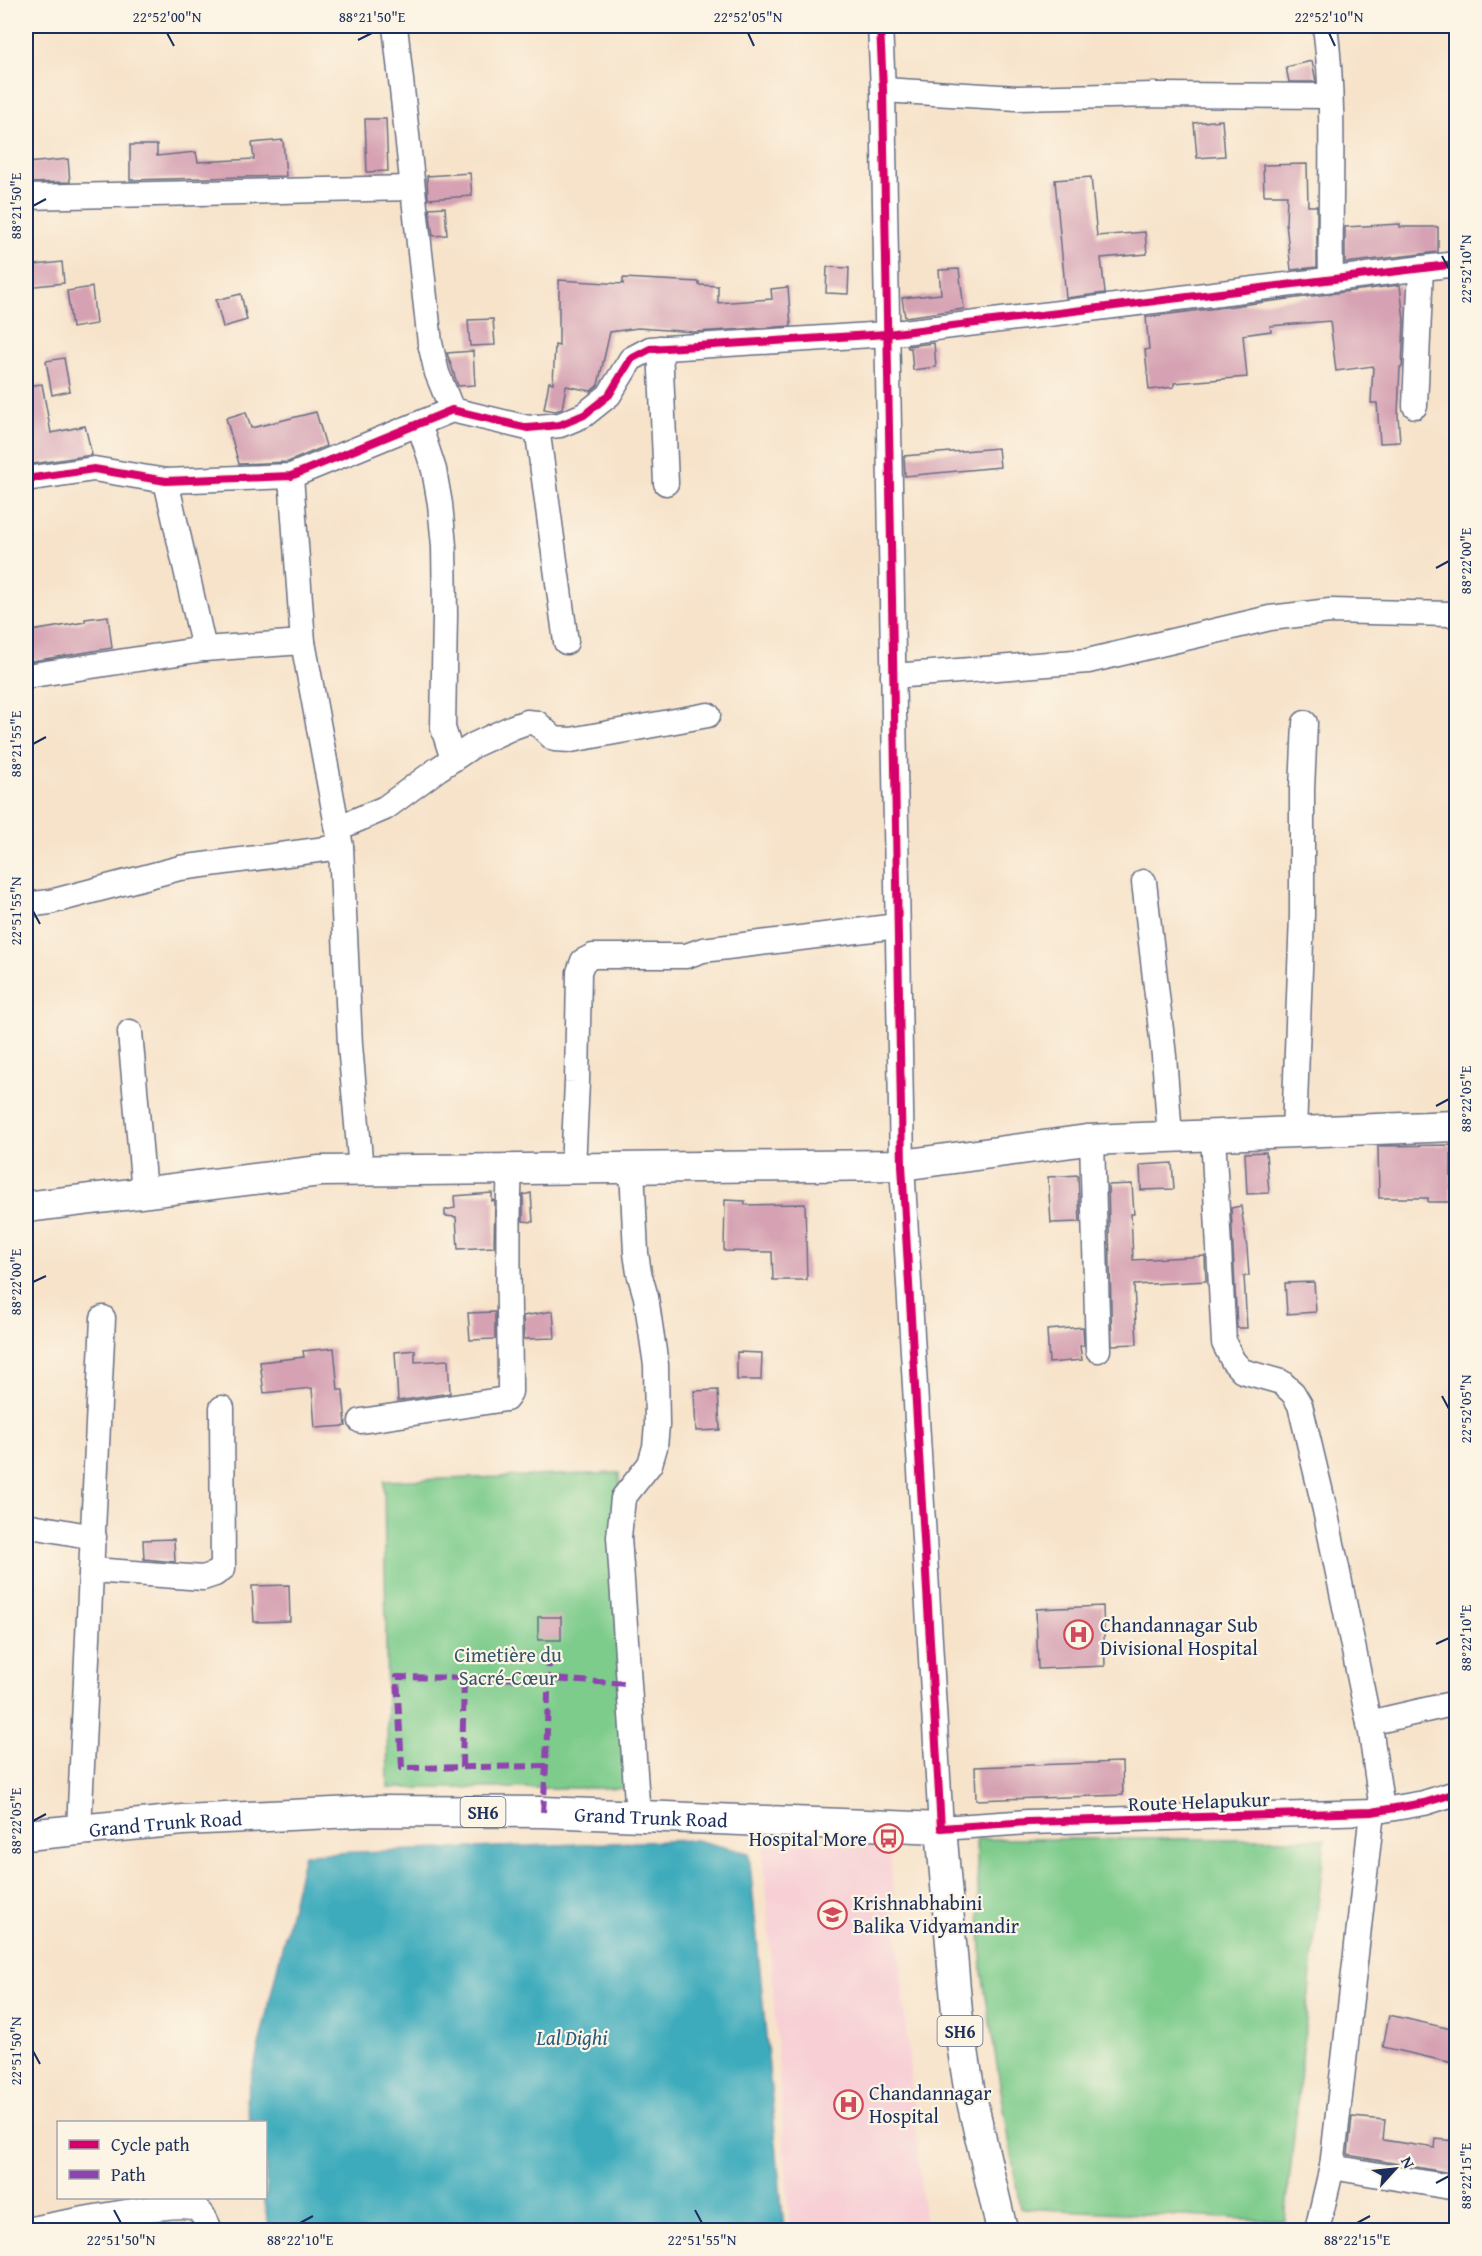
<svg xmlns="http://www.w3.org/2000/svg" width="1482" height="2256" font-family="'Gentium Book Plus',serif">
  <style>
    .built { fill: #f7cfd5 }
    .green { fill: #7ecc8c; stroke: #4c7e75; stroke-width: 1.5 }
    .water { fill: #3eabbc; stroke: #2c6d8d; stroke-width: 1.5 }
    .building { fill: #d6a2b3 }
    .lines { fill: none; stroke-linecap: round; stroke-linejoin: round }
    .minor-casing { stroke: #686e84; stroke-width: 27 }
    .major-casing { stroke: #686e84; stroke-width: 33 }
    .minor { stroke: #fff; stroke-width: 24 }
    .major { stroke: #fff; stroke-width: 30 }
    .quiet { stroke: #8e44ad; stroke-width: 6; stroke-dasharray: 12 6; stroke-linecap: butt }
    .cycleway-casing { stroke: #fcf5e5; stroke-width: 11 }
    .cycleway { stroke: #d6006c; stroke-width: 8 }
    .ticks { fill: none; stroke: #1b2f5e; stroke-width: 2 }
    .labels { text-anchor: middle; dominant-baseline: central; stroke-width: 4.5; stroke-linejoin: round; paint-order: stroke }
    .shield { fill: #fcf5e5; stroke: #5e6a86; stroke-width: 1.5 }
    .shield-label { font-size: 18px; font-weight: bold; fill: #1b2f5e }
    .poi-label { font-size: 20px; fill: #1b2f5e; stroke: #fcf5e5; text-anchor: start }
    .park-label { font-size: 20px; fill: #34566a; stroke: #fcf5e5 }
    .street-label { font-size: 20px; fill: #1b2f5e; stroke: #fcf5e5 }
    .water-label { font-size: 21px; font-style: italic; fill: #275a7f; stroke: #fcf5e5 }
    .neatline { fill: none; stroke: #1b2f5e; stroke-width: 2 }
    .ticks-label { font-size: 15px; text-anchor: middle; fill: #1b2f5e }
  </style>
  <rect width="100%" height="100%" fill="#fcf5e5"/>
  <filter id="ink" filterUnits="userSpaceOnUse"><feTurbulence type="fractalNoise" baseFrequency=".0167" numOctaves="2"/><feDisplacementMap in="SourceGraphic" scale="12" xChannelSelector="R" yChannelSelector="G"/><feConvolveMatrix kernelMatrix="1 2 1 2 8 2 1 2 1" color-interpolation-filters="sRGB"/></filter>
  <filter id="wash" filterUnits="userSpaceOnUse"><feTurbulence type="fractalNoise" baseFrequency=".008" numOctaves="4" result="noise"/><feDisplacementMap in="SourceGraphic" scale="24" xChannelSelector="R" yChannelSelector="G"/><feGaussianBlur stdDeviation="1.35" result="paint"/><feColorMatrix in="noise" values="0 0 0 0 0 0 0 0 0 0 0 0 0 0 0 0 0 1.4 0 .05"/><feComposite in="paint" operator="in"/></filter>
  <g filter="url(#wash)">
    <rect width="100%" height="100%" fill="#f7e3ca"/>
    <path class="built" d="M 870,1841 L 890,1855 L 925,2230 L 790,2230 L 763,1845 Z"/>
    <g class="green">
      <path d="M 619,1473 L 635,1788 L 388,1788 L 384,1481 Z"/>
      <path d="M 976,1839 L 1325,1839 L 1285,2221 L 1020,2208 L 982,1972 Z"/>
    </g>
    <path class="water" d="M 695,1840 L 749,1853 L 784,2230 L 270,2230 L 263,2198 L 266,2198 L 266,2122 L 250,2122 L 246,2101 L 304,1854 Z"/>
    <g id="blocks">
      <g class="building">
        <path d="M 1312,61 L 1316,82 L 1289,82 L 1286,67 Z"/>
        <path d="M 365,119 L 386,119 L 388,171 L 367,172 Z"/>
        <path d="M 1222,120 L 1225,156 L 1197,158 L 1194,123 Z"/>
        <path d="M 283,140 L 286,176 L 130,180 L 130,145 L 157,145 L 157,156 L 196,152 L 198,162 L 254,159 L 252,143 Z"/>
        <path d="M 68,159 L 70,182 L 29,183 L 27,163 Z"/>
        <path d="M 1307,164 L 1308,206 L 1317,206 L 1317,267 L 1291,270 L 1286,223 L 1287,195 L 1264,195 L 1263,165 Z"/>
        <path d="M 470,173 L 472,196 L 428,199 L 427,176 Z"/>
        <path d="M 1091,177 L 1097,236 L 1145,232 L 1147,254 L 1101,258 L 1105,293 L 1066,298 L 1055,180 Z"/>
        <path d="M 445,207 L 447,235 L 433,236 L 429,208 Z"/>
        <path d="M 1400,224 L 1400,227 L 1438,227 L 1438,252 L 1345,263 L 1345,227 Z"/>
        <path d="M 62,262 L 64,283 L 26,287 L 26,266 Z"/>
        <path d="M 827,267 L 849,268 L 848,294 L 826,293 Z"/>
        <path d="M 959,269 L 964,309 L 905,317 L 902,298 L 941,294 L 939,270 Z"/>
        <path d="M 623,278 L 699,282 L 699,285 L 718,286 L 718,303 L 772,299 L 771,289 L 788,287 L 791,326 L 695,332 L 638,328 L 610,332 L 598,385 L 591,391 L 566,386 L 562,409 L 555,411 L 544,409 L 549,382 L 553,383 L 555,345 L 559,346 L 559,280 L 623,284 Z"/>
        <path d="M 1400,285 L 1404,321 L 1402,367 L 1400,367 L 1398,415 L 1400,442 L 1380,443 L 1377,403 L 1371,403 L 1373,366 L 1336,371 L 1330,321 L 1270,326 L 1271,331 L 1243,335 L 1247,377 L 1174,383 L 1174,387 L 1149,390 L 1145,350 L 1149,349 L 1146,317 Z"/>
        <path d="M 92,287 L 96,324 L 72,328 L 67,291 Z"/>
        <path d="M 241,294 L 247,320 L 223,327 L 216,300 Z"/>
        <path d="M 493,319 L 495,345 L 470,346 L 468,320 Z"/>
        <path d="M 934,343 L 936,367 L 913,370 L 911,348 L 908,348 L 907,346 Z"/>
        <path d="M 473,351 L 475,385 L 458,386 L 447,353 Z"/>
        <path d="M 64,358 L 70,391 L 52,395 L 46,361 Z"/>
        <path d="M 42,384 L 51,433 L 85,426 L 92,455 L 26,465 L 26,386 Z"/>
        <path d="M 246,412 L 251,428 L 316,412 L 326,446 L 288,462 L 239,464 L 226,418 Z"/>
        <path d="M 998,448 L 1000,467 L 905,476 L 904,456 Z"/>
        <path d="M 108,616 L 112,648 L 26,662 L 26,632 L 85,622 L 85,619 Z"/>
        <path d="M 1451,1145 L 1451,1202 L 1428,1202 L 1428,1198 L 1379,1198 L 1378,1146 Z"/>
        <path d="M 1266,1152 L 1269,1193 L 1247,1194 L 1245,1153 Z"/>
        <path d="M 1172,1163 L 1174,1189 L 1141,1190 L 1140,1165 Z"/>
        <path d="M 1078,1175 L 1080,1222 L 1051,1223 L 1048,1177 Z"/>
        <path d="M 1132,1184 L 1134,1214 L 1131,1214 L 1133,1260 L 1205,1256 L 1206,1281 L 1134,1285 L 1137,1344 L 1112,1345 L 1108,1185 Z"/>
        <path d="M 492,1193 L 492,1201 L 495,1200 L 494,1247 L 458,1249 L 456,1217 L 445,1216 L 445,1210 L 455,1208 L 454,1196 Z"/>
        <path d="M 531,1193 L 533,1222 L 523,1221 L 523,1195 Z"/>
        <path d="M 725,1200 L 745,1201 L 745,1205 L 805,1204 L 807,1280 L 773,1280 L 772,1252 L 724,1251 Z"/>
        <path d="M 1241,1206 L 1247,1248 L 1249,1276 L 1244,1276 L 1247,1328 L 1237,1328 L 1231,1208 Z"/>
        <path d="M 1314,1282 L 1316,1312 L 1287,1314 L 1285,1283 Z"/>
        <path d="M 553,1311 L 555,1338 L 524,1339 L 523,1316 Z"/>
        <path d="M 495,1312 L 495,1339 L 470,1340 L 468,1313 Z"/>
        <path d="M 1083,1327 L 1084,1346 L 1080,1346 L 1082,1360 L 1049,1363 L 1047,1330 Z"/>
        <path d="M 334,1348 L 338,1390 L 343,1390 L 346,1426 L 315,1428 L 312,1388 L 264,1393 L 260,1362 L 304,1357 L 303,1351 Z"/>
        <path d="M 415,1350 L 415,1362 L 448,1360 L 450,1393 L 398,1401 L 395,1352 Z"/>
        <path d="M 737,1352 L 762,1353 L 761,1380 L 737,1380 Z"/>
        <path d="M 718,1390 L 720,1430 L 696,1431 L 694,1391 Z"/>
        <path d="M 174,1539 L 175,1562 L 144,1559 L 143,1540 Z"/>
        <path d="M 289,1585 L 290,1621 L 254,1622 L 252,1586 Z"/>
        <path d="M 1103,1606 L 1105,1666 L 1038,1669 L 1036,1609 Z"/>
        <rect x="538" y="1617" width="23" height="23"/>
        <path d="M 1122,1762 L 1123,1795 L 976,1800 L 975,1767 Z"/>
        <path d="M 1389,2015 L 1456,2030 L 1456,2045 L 1453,2063 L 1383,2047 Z"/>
        <path d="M 1352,2117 L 1385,2120 L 1383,2140 L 1435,2148 L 1436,2139 L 1456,2141 L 1456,2174 L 1348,2155 Z"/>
      </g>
    </g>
  </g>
  <g filter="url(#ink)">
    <use href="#blocks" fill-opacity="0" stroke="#686e84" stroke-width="1.5"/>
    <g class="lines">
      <defs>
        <g id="minor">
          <path d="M 395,26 L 430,343 L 437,373 L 452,410"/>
          <path d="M 880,26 L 883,90 L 902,1165 L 941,1828 L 1028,1822 L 1372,1812 L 1424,1803 L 1456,1793"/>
          <path d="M 1325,26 C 1336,110 1329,195 1331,279"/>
          <path d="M 883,90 L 1017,98 L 1155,95 L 1330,96"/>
          <path d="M 26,197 L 411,188"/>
          <path d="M 660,348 L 666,483"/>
          <path d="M 1415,406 L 1421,268"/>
          <path d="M 419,424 L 434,470 L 440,504 L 444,546 L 445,615 L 443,728 L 453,759"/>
          <path d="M 537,427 L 566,642"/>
          <path d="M 291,476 L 303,642 L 341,847 L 350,1045 L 361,1170"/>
          <path d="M 26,479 L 94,469 L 166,481 L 291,476 L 452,410 L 528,428 L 560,425 L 584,415 L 609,395 L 631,359 L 650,349 L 887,334 L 1456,264"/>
          <path d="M 204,649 L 303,642"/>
          <path d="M 26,676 L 204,649 L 166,481"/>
          <path d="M 893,676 L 1088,661 L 1270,618 L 1330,611 L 1449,614"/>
          <path d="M 338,828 L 385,808 L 438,769 L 474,745 L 513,727 L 527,722 L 537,723 L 554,739 L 571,740 L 708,715"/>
          <path d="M 1144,882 L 1164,1056 L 1170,1137"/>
          <path d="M 26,905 L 50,902 L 180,868 L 341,847"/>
          <path d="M 130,1032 L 144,1192"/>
          <path d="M 1294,1132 L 1302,915 L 1302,789 L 1305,723"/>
          <path d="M 1213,1135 L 1224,1343 L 1233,1361 L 1242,1371 L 1281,1382 L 1293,1393 L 1300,1405 L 1325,1510 L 1371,1733 L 1382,1810"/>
          <path d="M 1092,1140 L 1098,1350"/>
          <path d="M 573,1168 L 577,1082 L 579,972 L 583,961 L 593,956 L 686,956 L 703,950 L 897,926"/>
          <path d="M 632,1168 L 636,1253 L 639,1273 L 646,1297 L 656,1365 L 657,1425 L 655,1447 L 650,1464 L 623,1498 L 619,1537 L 638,1817"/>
          <path d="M 361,1421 L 506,1399 L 510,1392 C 510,1318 506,1243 510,1169"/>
          <path d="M 26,1525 L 94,1537"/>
          <path d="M 92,1570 L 203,1578 L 215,1574 L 223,1568 L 222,1408"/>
          <path d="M 1369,1723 L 1456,1703"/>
          <path d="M 79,1829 L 103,1318"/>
          <path d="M 1332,2167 L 1456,2188"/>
          <path d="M 26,2230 C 54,2225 175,2200 195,2208 C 203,2212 207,2223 210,2230"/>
          <path d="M 1317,2230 L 1332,2167 L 1372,1812"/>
        </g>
        <g id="major">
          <path d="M 26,1207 L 320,1171 L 902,1165 L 1087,1140 L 1456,1126"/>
          <path id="s1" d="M 26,1835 L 183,1820 L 376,1811 L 543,1812 L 941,1828 L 957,2012 L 969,2088 L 1002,2230"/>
        </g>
      </defs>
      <use href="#minor" class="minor-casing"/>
      <use href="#major" class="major-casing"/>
      <use href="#minor" class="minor"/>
      <use href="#major" class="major"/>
      <g class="quiet">
        <path d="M 546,1766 L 402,1768 L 397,1677 L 548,1679 L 629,1684"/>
        <path d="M 462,1767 L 464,1678"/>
        <path d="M 543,1812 L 546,1766 L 549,1657"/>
      </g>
      <defs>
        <g id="cycleway">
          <path d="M 880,26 L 883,90 L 902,1165 L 941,1828 L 1028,1822 L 1372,1812 L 1424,1803 L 1456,1793"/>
          <path d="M 26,479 L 94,469 L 166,481 L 291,476 L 452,410 L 528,428 L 560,425 L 584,415 L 609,395 L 631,359 L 650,349 L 887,334 L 1456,264"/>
        </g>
      </defs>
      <use href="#cycleway" class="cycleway-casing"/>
      <use href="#cycleway" class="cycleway"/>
    </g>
  </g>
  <path class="ticks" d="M 167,33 L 174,46M 748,33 L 754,46M 1329,33 L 1335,46M 358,40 L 372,33M 33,206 L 46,199M 1442,256 L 1449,269M 1436,568 L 1449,561M 33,744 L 46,737M 33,911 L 40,924M 1436,1106 L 1449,1099M 33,1282 L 46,1276M 1442,1396 L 1449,1409M 1436,1644 L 1449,1638M 33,1821 L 46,1814M 33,2051 L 40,2064M 1436,2183 L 1449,2176M 114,2210 L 121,2223M 695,2210 L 702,2223M 300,2223 L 313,2216M 1357,2223 L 1370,2216"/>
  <defs>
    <symbol id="hospital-ring" viewBox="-11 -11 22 22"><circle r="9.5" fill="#fcf5e5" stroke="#d1495b" stroke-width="1.5"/><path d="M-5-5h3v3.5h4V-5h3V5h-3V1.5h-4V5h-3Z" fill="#d1495b"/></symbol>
    <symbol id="bus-ring" viewBox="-11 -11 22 22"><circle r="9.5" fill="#fcf5e5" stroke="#d1495b" stroke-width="1.5"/><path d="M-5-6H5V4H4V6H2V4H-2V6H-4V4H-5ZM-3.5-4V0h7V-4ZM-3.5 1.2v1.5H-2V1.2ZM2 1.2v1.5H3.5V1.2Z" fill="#d1495b"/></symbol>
    <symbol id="school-ring" viewBox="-11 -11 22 22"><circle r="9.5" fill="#fcf5e5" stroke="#d1495b" stroke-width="1.5"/><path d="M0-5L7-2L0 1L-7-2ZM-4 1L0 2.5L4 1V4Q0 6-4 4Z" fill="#d1495b"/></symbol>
  </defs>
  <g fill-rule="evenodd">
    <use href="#hospital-ring" x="1062" y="1618" width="33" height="33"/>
    <use href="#bus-ring" x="872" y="1822" width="33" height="33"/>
    <use href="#school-ring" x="816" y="1898" width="33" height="33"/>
    <use href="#hospital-ring" x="832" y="2088" width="33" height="33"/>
  </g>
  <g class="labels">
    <g class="shield">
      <rect x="460.5" y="1797" width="45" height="30" rx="4.5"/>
      <rect x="937.5" y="2016" width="45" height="30" rx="4.5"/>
    </g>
    <g class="shield-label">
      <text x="483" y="1812">SH6</text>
      <text x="960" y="2031">SH6</text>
    </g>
    <g class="poi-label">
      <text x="1100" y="1624">Chandannagar Sub<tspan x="1100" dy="23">Divisional Hospital</tspan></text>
      <text x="867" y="1838" text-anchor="end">Hospital More</text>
      <text x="853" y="1902">Krishnabhabini<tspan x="853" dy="23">Balika Vidyamandir</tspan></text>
      <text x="869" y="2092">Chandannagar<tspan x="869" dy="23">Hospital</tspan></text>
    </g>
    <g class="park-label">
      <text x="508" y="1654">Cimetière du<tspan x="508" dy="23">Sacré-Cœur</tspan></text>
    </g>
    <g class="street-label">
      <text transform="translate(1199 1801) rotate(-2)">Route Helapukur</text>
      <text stroke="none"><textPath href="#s1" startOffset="626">Grand Trunk Road</textPath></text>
      <text stroke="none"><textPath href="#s1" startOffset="140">Grand Trunk Road</textPath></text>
    </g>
    <g class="water-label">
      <text x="572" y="2037">Lal Dighi</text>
    </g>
  </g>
  <rect width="1482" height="2256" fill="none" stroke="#fcf5e5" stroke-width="66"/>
  <rect x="57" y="2121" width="210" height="78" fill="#fcf5e5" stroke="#a2a6af" stroke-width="1.5"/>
  <rect x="69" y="2140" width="30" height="9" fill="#d6006c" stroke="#a2a6af" stroke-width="1.5"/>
  <text x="111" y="2151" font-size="18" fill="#1b2f5e">Cycle path</text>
  <rect x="69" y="2170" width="30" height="9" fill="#8e44ad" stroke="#a2a6af" stroke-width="1.5"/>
  <text x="111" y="2181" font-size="18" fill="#1b2f5e">Path</text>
  <g transform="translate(1395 2169) rotate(63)" stroke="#fcf5e5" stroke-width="4.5" paint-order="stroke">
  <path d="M0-4.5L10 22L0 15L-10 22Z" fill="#1b2f5e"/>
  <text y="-9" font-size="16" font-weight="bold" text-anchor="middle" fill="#1b2f5e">N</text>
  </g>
  <rect x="33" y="33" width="1416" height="2190" class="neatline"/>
  <g class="ticks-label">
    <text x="167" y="22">22°52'00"N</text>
    <text x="372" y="22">88°21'50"E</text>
    <text x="748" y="22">22°52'05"N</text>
    <text x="1329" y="22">22°52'10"N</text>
    <text transform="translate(16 206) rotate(-90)" y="5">88°21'50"E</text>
    <text transform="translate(1466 269) rotate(-90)" y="5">22°52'10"N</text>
    <text transform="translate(1466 561) rotate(-90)" y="5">88°22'00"E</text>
    <text transform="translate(16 744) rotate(-90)" y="5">88°21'55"E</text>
    <text transform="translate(16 911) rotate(-90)" y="5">22°51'55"N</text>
    <text transform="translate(1466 1099) rotate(-90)" y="5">88°22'05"E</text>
    <text transform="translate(16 1282) rotate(-90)" y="5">88°22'00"E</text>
    <text transform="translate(1466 1409) rotate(-90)" y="5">22°52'05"N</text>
    <text transform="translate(1466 1638) rotate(-90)" y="5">88°22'10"E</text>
    <text transform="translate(16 1821) rotate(-90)" y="5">88°22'05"E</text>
    <text transform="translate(16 2051) rotate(-90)" y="5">22°51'50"N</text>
    <text transform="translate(1466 2176) rotate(-90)" y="5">88°22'15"E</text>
    <text x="121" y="2245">22°51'50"N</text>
    <text x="300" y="2245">88°22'10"E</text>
    <text x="702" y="2245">22°51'55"N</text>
    <text x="1357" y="2245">88°22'15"E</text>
  </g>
</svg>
